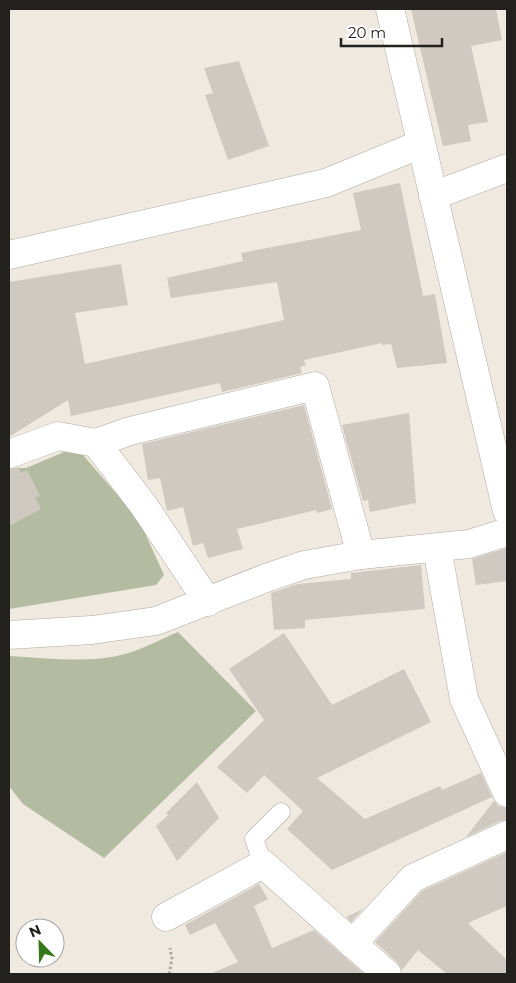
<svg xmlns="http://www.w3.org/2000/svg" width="516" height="983" font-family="Montserrat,sans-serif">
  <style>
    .green { fill: #b3bca0 }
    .building { fill: #d0c9c1 }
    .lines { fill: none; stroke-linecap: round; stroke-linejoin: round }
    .service-casing { stroke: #b0a9a1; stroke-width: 19 }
    .minor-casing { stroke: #b0a9a1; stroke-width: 29 }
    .path { stroke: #aba69f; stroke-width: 3; stroke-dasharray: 2.5 2.5; stroke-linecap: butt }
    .service { stroke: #fff; stroke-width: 18 }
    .minor { stroke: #fff; stroke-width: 28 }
  </style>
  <rect width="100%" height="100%" fill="#efe9e0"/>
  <g class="green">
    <path d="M 76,447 L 139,520 L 164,575 L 156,585 L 9,609 L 9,472 L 16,468 L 26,468 Z"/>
    <path d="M 178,632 L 256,711 L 104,858 L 23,804 L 9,786 L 9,656 C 47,658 87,664 125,654 C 143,649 161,639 178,632 Z"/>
  </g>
  <g class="building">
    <path d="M 411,9 L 496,9 L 502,40 L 471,46 L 488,122 L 468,125 L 471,141 L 443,146 Z"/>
    <path d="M 239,61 L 269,146 L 228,160 L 205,95 L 213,93 L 204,68 Z"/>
    <path d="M 400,183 L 423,296 L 435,294 L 447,363 L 397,368 L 391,344 L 382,345 L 382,343 L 304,360 L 306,365 L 300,367 L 302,373 L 222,392 L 220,383 L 71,416 L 68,400 L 9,437 L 9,282 L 121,264 L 128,305 L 75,313 L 85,364 L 284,320 L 277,282 L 171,298 L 167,278 L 243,261 L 241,253 L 361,230 L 353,193 Z"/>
    <path d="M 304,405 L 332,509 L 317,513 L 316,510 L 237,529 L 243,549 L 208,558 L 203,543 L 193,546 L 183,507 L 167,511 L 160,478 L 148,480 L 142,444 Z"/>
    <path d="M 409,413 L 416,503 L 370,512 L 368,500 L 363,501 L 342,425 Z"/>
    <path d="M 18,467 L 21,473 L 27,470 L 40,496 L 35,497 L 41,509 L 9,526 L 9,469 Z"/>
    <path d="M 507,548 L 507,581 L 476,585 L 472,559 Z"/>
    <path d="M 421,565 L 425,609 L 305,620 L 305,628 L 274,630 L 271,593 L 298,584 L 351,579 L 351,573 Z"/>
    <path d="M 284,633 L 332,705 L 404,669 L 431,722 L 317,778 L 365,819 L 440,786 L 442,790 L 481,773 L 492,797 L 332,870 L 287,829 L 303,811 L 264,775 L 247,793 L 217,767 L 264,720 L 229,669 Z"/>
    <path d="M 197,782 L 219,818 L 177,861 L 156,826 L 168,815 L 166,813 Z"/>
    <path d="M 494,801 L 498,806 L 507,808 L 507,820 L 500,821 L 466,837 Z"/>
    <path d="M 507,852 L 507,906 L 468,923 L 507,960 L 507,974 L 447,974 L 418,950 L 402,970 L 397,962 L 375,942 L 422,891 Z"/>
    <path d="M 259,884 L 268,899 L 254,906 L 272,948 L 314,930 L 364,974 L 210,974 L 238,962 L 215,923 L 190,935 L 185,925 Z"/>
    <path d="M 363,909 L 351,922 L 346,917 Z"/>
  </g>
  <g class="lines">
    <defs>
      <path id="service" d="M 263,864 L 254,839 L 281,812"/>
      <g id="minor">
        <path d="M 390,9 L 507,511"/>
        <path d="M 433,196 L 507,168"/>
        <path d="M 9,255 L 326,183 L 421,144"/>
        <path d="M 96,443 L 130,431 L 315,386 L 361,555"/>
        <path d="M 9,454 L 58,436 L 96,443 L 144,506 L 208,602"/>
        <path d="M 437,548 L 464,699 L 507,793"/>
        <path d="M 9,635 L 92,630 L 156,621 L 266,578 L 304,565 L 361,555 L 469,544 L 507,532"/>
        <path d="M 166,917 L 263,864 L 387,974"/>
        <path d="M 352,944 L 413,878 L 507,835"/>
      </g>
    </defs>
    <use href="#service" class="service-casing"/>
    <use href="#minor" class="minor-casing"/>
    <path class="path" d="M 169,974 L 172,959 L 170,948"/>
    <use href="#service" class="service"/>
    <use href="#minor" class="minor"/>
  </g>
  <rect width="516" height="983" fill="none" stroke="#23211e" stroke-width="20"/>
  <g transform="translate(40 943) rotate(337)"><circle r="24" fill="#ffffff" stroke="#a7a6a5"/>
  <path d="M0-4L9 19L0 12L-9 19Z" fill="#367818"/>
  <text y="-8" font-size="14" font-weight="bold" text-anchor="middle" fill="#23211e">N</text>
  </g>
  <path d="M341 38v8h101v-8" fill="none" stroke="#23211e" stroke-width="2.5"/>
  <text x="348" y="38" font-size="15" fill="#23211e" stroke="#ffffff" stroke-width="4" paint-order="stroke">20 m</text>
</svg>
